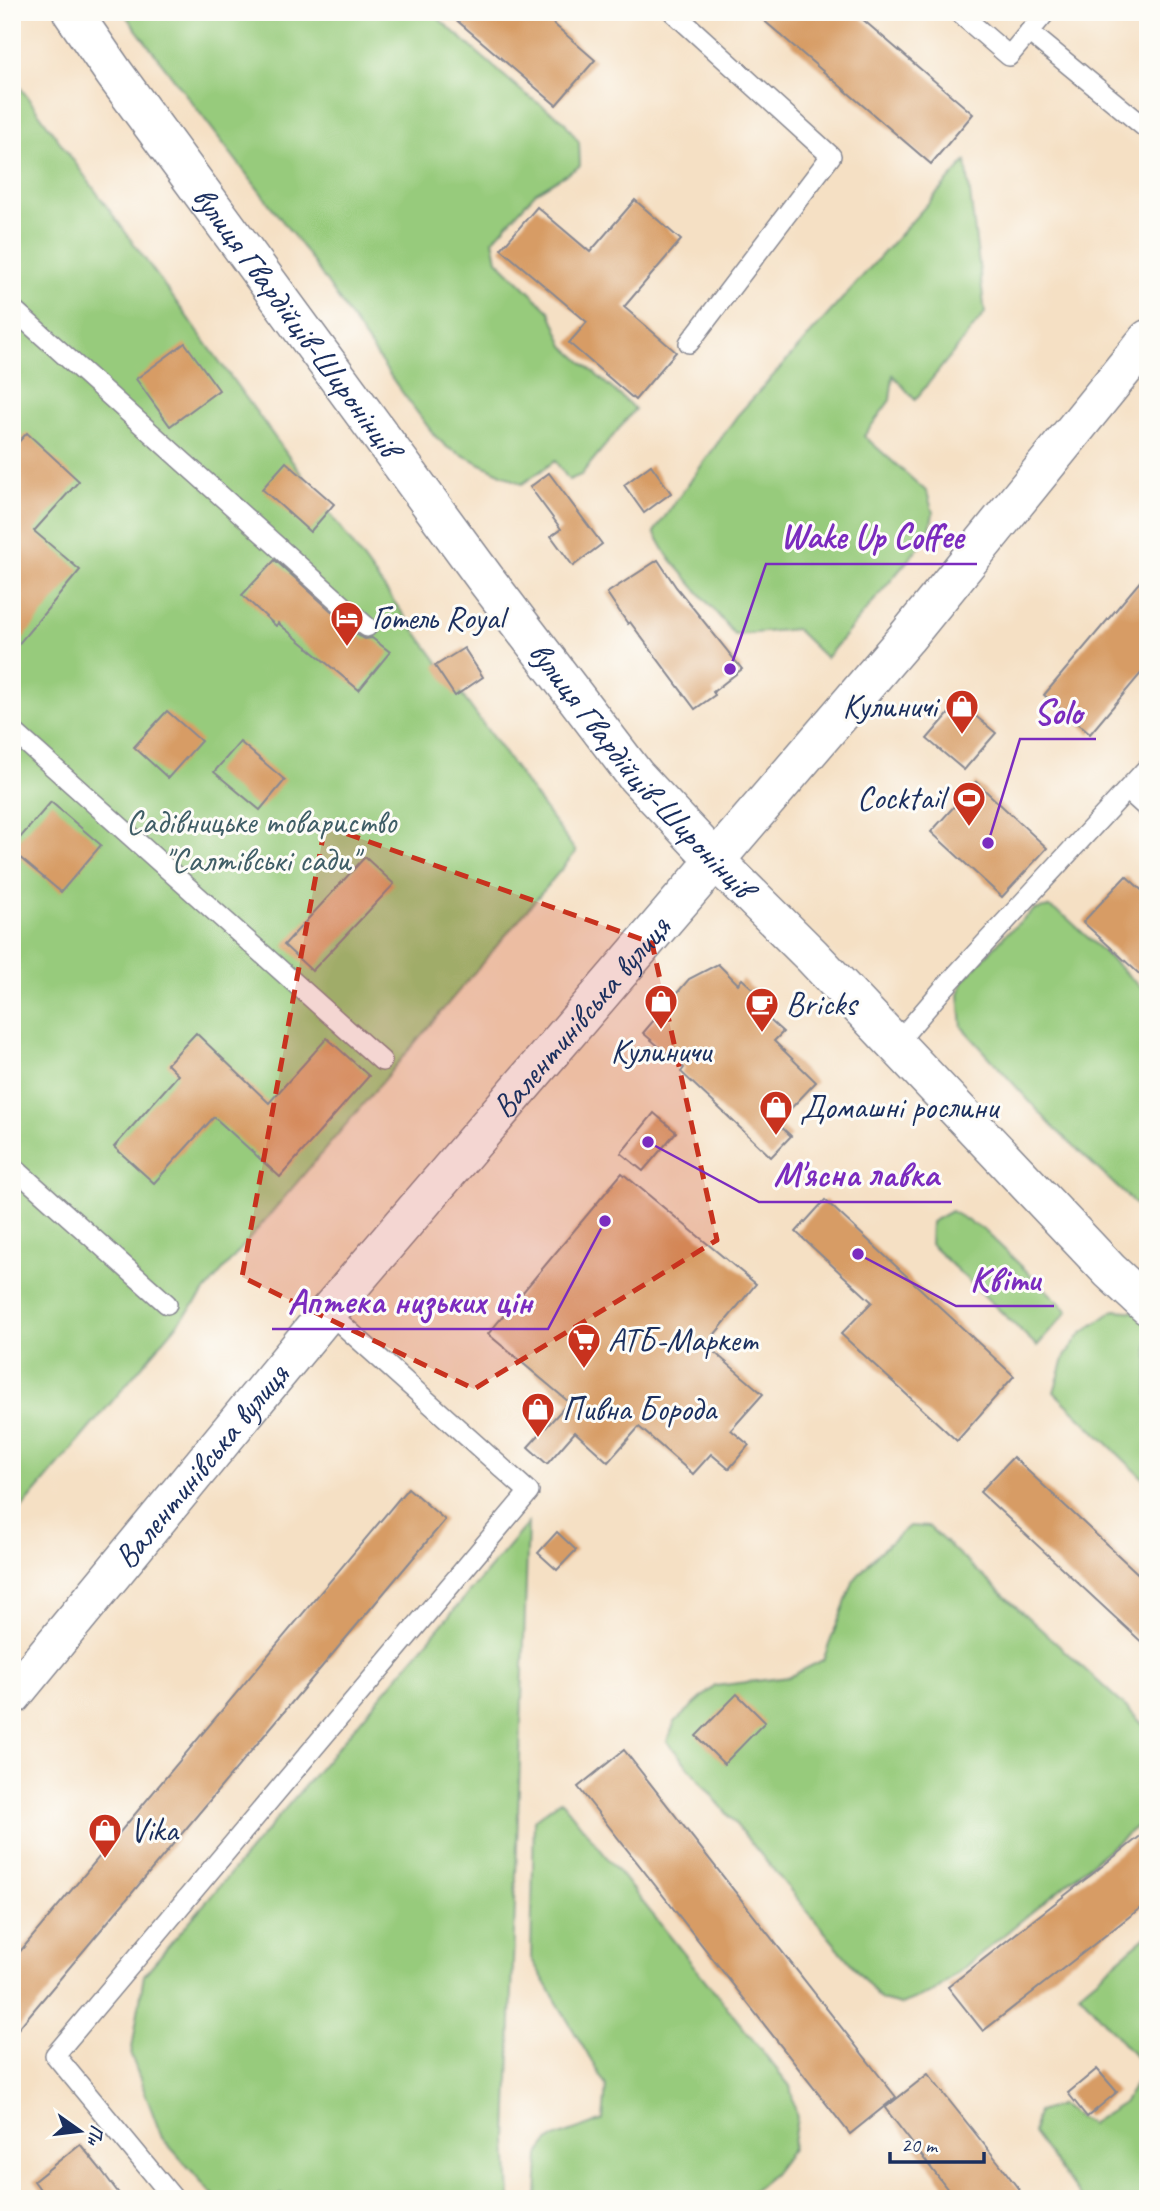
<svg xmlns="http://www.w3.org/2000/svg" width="1160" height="2211" font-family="Caveat,sans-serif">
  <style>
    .green { fill: #97cb7b; stroke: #597d6c; stroke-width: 2 }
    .building { fill: #d79c65 }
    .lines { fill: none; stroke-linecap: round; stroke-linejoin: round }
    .lane-casing { stroke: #888891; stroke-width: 22 }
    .secondary-casing { stroke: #888891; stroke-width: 41 }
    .lane { stroke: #fff; stroke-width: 19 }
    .secondary { stroke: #fff; stroke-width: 38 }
    .marked { fill: #c8321e; fill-opacity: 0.2; stroke: #c8321e; stroke-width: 5; stroke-dasharray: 14 9; stroke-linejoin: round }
    .labels { text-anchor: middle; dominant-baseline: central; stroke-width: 6; stroke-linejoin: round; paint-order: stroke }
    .street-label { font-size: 33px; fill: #1b2f5e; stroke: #fdfcf7 }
    .poi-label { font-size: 33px; fill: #1b2f5e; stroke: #fdfcf7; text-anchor: start }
    .park-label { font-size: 33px; fill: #405e67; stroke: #fdfcf7 }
    .leader { fill: none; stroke: #7b2cbf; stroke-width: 2.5 }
    .callout-dot { fill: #7b2cbf; stroke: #fdfcf7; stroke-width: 2.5 }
    .callout-label { font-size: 35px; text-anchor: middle; font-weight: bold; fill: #7b2cbf; stroke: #fdfcf7; stroke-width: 6; stroke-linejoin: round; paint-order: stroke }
  </style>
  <rect width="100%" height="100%" fill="#fdfcf7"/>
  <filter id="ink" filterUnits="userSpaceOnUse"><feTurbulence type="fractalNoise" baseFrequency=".0143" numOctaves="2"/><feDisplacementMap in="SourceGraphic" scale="14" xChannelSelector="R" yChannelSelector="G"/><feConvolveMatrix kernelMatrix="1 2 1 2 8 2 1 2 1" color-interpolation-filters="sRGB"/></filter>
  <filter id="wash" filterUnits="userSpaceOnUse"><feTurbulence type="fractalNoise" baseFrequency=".00686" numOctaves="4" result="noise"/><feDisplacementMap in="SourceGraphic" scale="28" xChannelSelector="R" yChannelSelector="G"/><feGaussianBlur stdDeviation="1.57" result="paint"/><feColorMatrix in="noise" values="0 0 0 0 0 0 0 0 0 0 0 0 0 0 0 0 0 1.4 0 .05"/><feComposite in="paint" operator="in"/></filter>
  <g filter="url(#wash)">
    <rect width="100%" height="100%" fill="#f5e0c4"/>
    <g class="green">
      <path d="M 123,12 L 431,12 L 525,94 L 563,120 L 579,142 L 580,166 L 535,193 L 493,240 L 497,260 L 550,312 L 564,346 L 635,409 L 581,475 L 569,480 L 555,461 L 522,484 L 448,448 L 435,436 L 396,384 L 309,256 Z"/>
      <path d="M 12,76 L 576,852 L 12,1520 Z"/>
      <path d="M 966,161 L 985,313 L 915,400 L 893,375 L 890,400 L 864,436 L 927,492 L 933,513 L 929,535 L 826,658 L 796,629 L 735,635 L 667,555 L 654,532 L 737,416 Z"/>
      <path d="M 1049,907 L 1066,917 L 1148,994 L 1148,1216 L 1052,1126 L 962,1027 L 959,994 L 963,981 L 1006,934 L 1034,910 Z"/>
      <path d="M 951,1211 L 985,1231 L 1068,1311 L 1037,1346 L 930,1244 L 931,1222 Z"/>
      <path d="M 1114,1310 L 1139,1312 L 1148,1321 L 1148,1483 L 1054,1392 L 1065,1356 L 1081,1334 Z"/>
      <path d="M 528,1523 L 507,2139 L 510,2199 L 290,2199 L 281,2194 L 274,2199 L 217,2199 L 162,2138 L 131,2055 L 144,1975 Z"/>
      <path d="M 909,1526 L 929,1527 L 1126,1707 L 1148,1730 L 1148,1817 L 934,1992 L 901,2005 L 881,2000 L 667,1741 L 675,1722 L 715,1686 L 789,1677 L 823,1660 L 854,1580 L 877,1554 Z"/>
      <path d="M 561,1800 L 790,2086 L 797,2118 L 792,2149 L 773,2174 L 743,2199 L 537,2199 L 539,2155 L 549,2140 L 603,2120 L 606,2086 L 531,1958 L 534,1820 Z"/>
      <path d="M 1148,1935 L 1148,2199 L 1082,2199 L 1033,2133 L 1038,2112 L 1060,2105 L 1090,2124 L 1123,2103 L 1145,2068 L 1079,1993 Z"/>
    </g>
    <g id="blocks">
      <g class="building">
        <path d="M 447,12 L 540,12 L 595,60 L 556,105 Z"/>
        <path d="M 754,12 L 854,12 L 973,114 L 931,164 Z"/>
        <path d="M 635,200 L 681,240 L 624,307 L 676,352 L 635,400 L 569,343 L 587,322 L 501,249 L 537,207 L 590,252 Z"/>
        <path d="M 185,343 L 219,390 L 170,426 L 136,379 Z"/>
        <path d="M 27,433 L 79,481 L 34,531 L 80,570 L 12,652 L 12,449 Z"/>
        <path d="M 286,462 L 334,504 L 310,532 L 262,489 Z"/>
        <path d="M 651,465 L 671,493 L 644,513 L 624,485 Z"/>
        <path d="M 549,473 L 602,544 L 573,566 L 551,536 L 561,529 L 530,487 Z"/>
        <path d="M 275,560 L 359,636 L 365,639 L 372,638 L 390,652 L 359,690 L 278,623 L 276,626 L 242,595 Z"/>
        <path d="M 658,560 L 676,587 L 742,669 L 713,692 L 715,695 L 695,709 L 630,622 L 628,624 L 607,593 Z"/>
        <path d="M 1148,572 L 1148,665 L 1090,734 L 1044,695 Z"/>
        <path d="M 464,648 L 483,677 L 455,696 L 435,666 Z"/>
        <path d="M 959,702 L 996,733 L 964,770 L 927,739 Z"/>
        <path d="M 167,711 L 201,741 L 168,778 L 134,747 Z"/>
        <path d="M 240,742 L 285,780 L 260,810 L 214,772 Z"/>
        <path d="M 976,782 L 1047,848 L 1002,897 L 931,832 Z"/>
        <path d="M 51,802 L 101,845 L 61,892 L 12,851 L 12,847 Z"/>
        <path d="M 365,857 L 394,884 L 312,971 L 284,945 Z"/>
        <path d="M 1126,876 L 1148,896 L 1148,982 L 1083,922 Z"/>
        <path d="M 718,964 L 738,984 L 742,979 L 761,996 L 753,1005 L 783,1032 L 774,1041 L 816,1082 L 777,1123 L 791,1136 L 771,1157 L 681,1072 L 684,1068 L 643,1033 L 689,979 Z"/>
        <path d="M 196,1033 L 269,1103 L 327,1038 L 369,1076 L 280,1177 L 214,1117 L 154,1183 L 114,1147 L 178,1075 L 167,1064 Z"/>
        <path d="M 654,1113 L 676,1132 L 643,1171 L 621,1153 Z"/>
        <path d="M 622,1173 L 756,1284 L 706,1345 L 763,1394 L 731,1430 L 749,1445 L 729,1469 L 711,1454 L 693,1474 L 639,1427 L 608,1462 L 575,1432 L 547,1464 L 528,1447 L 569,1402 L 488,1334 Z"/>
        <path d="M 825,1200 L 1014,1376 L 957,1441 L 841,1334 L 872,1302 L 796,1232 Z"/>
        <path d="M 1013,1457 L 1148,1583 L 1148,1648 L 980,1492 Z"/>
        <path d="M 408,1488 L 445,1520 L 12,2036 L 12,1961 Z"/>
        <path d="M 557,1532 L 576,1550 L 557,1570 L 538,1553 Z"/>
        <path d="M 737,1694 L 765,1722 L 724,1764 L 696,1736 Z"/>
        <path d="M 624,1750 L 896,2097 L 850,2134 L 578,1787 Z"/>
        <path d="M 1148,1830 L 1148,1902 L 983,2031 L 948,1987 Z"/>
        <path d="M 1097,2069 L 1117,2092 L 1087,2117 L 1068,2093 Z"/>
        <path d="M 928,2074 L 999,2163 L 1026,2199 L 955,2199 L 885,2108 Z"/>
        <path d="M 80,2144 L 102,2171 L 123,2199 L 47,2199 L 34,2181 Z"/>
      </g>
    </g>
  </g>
  <g filter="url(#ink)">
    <use href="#blocks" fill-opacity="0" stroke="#888891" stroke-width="2"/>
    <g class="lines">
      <defs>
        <g id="lane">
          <path d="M 673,12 L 831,156 L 689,343"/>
          <path d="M 958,12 L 1009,56 L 1046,12"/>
          <path d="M 1029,32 L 1148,130"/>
          <path d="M 12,308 L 367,627"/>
          <path d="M 12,730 L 382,1061"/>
          <path d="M 1127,790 L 1148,809"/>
          <path d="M 895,1045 L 943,989 L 1148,767"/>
          <path d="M 12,1166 L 167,1304"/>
          <path d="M 174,2199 L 55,2055 L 529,1492 L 328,1312"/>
        </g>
        <g id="secondary">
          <path id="s1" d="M 72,12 L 114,73 L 487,581 L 635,775 L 716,861 L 812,956 L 1110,1271 L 1148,1306"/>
          <path id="s2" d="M 12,1696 L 328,1312 L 906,638 L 1148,339"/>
        </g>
      </defs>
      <use href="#lane" class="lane-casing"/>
      <use href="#secondary" class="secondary-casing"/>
      <use href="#lane" class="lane"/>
      <use href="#secondary" class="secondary"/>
    </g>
  </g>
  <path class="marked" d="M 325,826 L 652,943 L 717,1240 L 474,1389 L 242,1277 Z"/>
  <defs>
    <symbol id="hotel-pin" viewBox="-11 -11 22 30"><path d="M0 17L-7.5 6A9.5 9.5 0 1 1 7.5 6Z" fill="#c8321e" stroke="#fdfcf7"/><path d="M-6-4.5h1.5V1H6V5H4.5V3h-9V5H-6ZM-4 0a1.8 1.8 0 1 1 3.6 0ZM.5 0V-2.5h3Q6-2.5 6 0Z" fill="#fff"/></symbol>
    <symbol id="shop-pin" viewBox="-11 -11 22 30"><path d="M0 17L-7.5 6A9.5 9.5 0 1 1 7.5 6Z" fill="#c8321e" stroke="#fdfcf7"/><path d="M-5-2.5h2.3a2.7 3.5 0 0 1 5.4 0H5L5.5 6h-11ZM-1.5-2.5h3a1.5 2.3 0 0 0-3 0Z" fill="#fff"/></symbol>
    <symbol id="stadium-pin" viewBox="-11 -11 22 30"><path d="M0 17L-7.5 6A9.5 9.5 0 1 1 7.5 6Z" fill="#c8321e" stroke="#fdfcf7"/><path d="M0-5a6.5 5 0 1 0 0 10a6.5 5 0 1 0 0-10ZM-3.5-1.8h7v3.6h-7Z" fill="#fff"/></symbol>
    <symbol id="cafe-pin" viewBox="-11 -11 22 30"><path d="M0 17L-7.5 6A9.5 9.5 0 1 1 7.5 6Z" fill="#c8321e" stroke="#fdfcf7"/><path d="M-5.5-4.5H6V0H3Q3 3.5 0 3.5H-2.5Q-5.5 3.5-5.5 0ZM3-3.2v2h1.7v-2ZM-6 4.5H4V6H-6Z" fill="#fff"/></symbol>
    <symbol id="supermarket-pin" viewBox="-11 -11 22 30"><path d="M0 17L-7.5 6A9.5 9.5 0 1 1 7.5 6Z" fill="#c8321e" stroke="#fdfcf7"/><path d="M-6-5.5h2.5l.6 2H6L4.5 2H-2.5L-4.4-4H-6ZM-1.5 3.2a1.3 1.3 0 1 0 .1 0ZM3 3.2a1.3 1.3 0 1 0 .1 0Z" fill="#fff"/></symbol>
  </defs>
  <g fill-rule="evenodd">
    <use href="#hotel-pin" x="328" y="599" width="38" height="52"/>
    <use href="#shop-pin" x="943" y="687" width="38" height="52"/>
    <use href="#stadium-pin" x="950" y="779" width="38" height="52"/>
    <use href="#shop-pin" x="642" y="982" width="38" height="52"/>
    <use href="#cafe-pin" x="743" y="985" width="38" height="52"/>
    <use href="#shop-pin" x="757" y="1088" width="38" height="52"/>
    <use href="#supermarket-pin" x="565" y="1321" width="38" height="52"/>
    <use href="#shop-pin" x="519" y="1390" width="38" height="52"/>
    <use href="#shop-pin" x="86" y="1811" width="38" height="52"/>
  </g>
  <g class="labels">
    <g class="street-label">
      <text stroke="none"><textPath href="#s1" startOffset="382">вулиця Гвардійців-Широнінців</textPath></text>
      <text stroke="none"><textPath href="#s1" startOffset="948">вулиця Гвардійців-Широнінців</textPath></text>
      <text stroke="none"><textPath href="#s2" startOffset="886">Валентинівська вулиця</textPath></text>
      <text stroke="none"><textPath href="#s2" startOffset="298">Валентинівська вулиця</textPath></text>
    </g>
    <g class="poi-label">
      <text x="372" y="618">Готель Royal</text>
      <text x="937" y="706" text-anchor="end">Кулиничі</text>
      <text x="944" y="798" text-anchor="end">Cocktail</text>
      <text x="786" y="1004">Bricks</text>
      <text x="661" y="1051" text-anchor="middle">Кулиничи</text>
      <text x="800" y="1107">Домашні рослини</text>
      <text x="608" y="1340">АТБ-Маркет</text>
      <text x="562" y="1409">Пивна Борода</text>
      <text x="130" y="1830">Vika</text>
    </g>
    <g class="park-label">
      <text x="261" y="822">Садівницьке товариство<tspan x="261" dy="38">"Салтівські сади"</tspan></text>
    </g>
  </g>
  <path class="leader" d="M730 669L766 564H977M988 843L1020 739H1096M648 1142L759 1202H952M858 1254L956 1306H1054M605 1221L548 1329H272"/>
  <g class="callout-dot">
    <circle cx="730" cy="669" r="7"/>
    <circle cx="988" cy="843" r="7"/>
    <circle cx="648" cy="1142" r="7"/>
    <circle cx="858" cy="1254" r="7"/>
    <circle cx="605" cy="1221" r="7"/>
  </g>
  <g class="callout-label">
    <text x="872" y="548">Wake Up Coffee</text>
    <text x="1058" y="724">Solo</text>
    <text x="856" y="1186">М'ясна лавка</text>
    <text x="1005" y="1291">Квіти</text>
    <text x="410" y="1313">Аптека низьких цін</text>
  </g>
  <rect width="1160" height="2211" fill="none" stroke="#fdfcf7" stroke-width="42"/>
  <g transform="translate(80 2131) rotate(104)" stroke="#fdfcf7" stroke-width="5" paint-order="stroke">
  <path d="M0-5L12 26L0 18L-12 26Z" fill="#1b2f5e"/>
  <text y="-10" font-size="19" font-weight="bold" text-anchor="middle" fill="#1b2f5e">Пн</text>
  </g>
  <path d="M890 2152v10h94v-10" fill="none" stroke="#1b2f5e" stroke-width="3.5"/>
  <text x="901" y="2152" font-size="21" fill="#1b2f5e" stroke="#fdfcf7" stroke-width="5" paint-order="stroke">20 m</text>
</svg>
